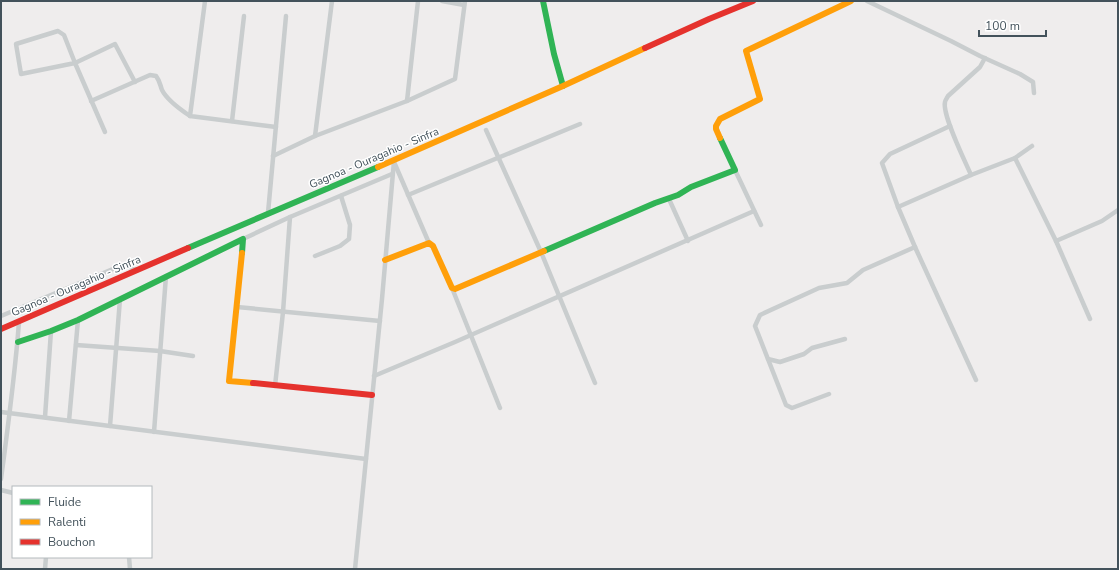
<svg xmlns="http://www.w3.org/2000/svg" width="1119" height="570" font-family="'Nunito Sans',sans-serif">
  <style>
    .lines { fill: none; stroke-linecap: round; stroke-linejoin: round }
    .street { stroke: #c9cdce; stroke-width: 4.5 }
    .fast { stroke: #30b455; stroke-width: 6 }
    .slow { stroke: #ff9f0a; stroke-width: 6 }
    .jam { stroke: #e5322d; stroke-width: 6 }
    .labels { text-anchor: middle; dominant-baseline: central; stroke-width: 3; stroke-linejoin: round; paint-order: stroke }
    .street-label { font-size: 11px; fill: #43525b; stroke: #fff }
  </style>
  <rect width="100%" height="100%" fill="#efeded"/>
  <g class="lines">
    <g class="street">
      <path d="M 205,1 L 190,116 L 276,127"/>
      <path d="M 442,1 L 464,5"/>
      <path d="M 867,1 L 951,41 L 980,56 L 1020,74 L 1033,82 L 1034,93"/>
      <path d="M 91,101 L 150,75 L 156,76 C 160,81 160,85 162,90 C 167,100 181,110 190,116"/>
      <path d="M 407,101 L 418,1"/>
      <path d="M 232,121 L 244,16"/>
      <path d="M 486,130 L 541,252 L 595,383"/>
      <path d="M 105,132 L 75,63 L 64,35 L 58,31 L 16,44 L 21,74 L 75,63 L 115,44 L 135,82"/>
      <path d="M 315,136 L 332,1"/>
      <path d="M 273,156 L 315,136 L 407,101 L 455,79 L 465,1"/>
      <path d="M 1015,158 L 1032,146"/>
      <path d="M 394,162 L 429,243"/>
      <path d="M 735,170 L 761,225"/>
      <path d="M 971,175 C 965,161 942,115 945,102 C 945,101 947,98 948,96 L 980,67 L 985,58"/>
      <path d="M 408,195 L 580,124"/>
      <path d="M 669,199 L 688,241"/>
      <path d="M 898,207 L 971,175 L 1015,158 L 1056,241 L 1102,221 L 1118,210"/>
      <path d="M 268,213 L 286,16"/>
      <path d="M 243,239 L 290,217 L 392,174"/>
      <path d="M 1056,241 L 1090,319"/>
      <path d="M 915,247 L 976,380"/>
      <path d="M 315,256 L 340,246 L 349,239 L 350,225 L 341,196"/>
      <path d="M 452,288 L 500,408"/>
      <path d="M 237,307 L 380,321"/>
      <path d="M 1,316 L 120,266 L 124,265 L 138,270"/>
      <path d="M 76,345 L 160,351 L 193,356"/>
      <path d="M 768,359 L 780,362 L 804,354 L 812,348 L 845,339"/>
      <path d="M 374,376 L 455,342 L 754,211"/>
      <path d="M 275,386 L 283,312 L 290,217"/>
      <path d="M 829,394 L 792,408 L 786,405 L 755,326 L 760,315 L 819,288 L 847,283 L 863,270 L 915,247 L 898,207 L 882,163 L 890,154 L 950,126"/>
      <path d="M 1,412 L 366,459"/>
      <path d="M 45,417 L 51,331"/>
      <path d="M 69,421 L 78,320"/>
      <path d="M 110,426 L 120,299"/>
      <path d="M 154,432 L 166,276"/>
      <path d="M 1,479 C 8,427 15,375 19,322"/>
      <path d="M 1,490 L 13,493"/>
      <path d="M 129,557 L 130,569"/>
      <path d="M 45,569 L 46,557"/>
      <path d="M 355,569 L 382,299 L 394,161"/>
    </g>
    <g class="fast">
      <path d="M 543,1 L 554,54 L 563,86"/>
      <path d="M 188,248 L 378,167"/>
      <path d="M 544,251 L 655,203 L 678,195 L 691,187 L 735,170 L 720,138"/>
      <path d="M 18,342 L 51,331 L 78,320 L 243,239 L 242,253"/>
    </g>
    <g class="slow">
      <path d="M 720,138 L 716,129 L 716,126 L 720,119 L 760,99 L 746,51 L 851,1"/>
      <path d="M 378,167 L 563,86 L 645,48"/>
      <path d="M 242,253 L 229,381 L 253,383"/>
      <path d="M 385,260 L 429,243 L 433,246 L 452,288 L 455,289 L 544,251"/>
    </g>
    <g class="jam">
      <path d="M 645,48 L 709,19 L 753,1"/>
      <path d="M 1,329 L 188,248"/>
      <path d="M 253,383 L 372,395"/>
    </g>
  </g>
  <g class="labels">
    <g class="street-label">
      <text transform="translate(374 158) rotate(-23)">Gagnoa - Ouragahio - Sinfra</text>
      <text transform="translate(76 286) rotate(-23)">Gagnoa - Ouragahio - Sinfra</text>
    </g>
  </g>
  <rect width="1119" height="570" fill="none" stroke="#43525b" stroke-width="4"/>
  <rect x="12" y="486" width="140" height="72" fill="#ffffff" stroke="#b4babd"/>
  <rect x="20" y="499" width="20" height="6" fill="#30b455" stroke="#b4babd"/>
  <text x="48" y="506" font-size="12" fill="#43525b">Fluide</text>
  <rect x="20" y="519" width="20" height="6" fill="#ff9f0a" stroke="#b4babd"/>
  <text x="48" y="526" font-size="12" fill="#43525b">Ralenti</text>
  <rect x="20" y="539" width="20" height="6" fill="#e5322d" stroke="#b4babd"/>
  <text x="48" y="546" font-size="12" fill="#43525b">Bouchon</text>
  <path d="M979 30v6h67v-6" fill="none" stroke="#43525b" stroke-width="2"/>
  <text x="985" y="30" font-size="12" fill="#43525b" stroke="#ffffff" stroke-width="3" paint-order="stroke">100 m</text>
</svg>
